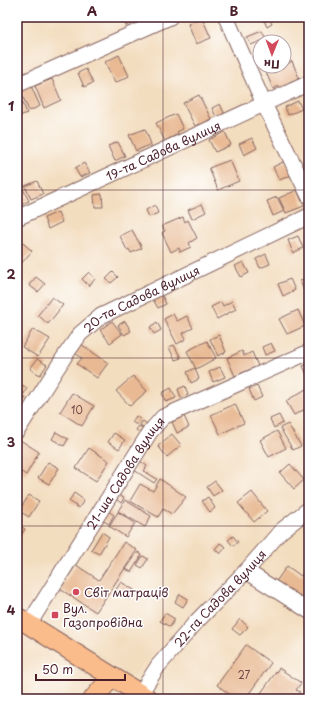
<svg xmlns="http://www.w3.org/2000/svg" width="326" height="716" font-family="'Playpen Sans',sans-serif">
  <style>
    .building { fill: #e8b993 }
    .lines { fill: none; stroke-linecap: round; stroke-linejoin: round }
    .minor-casing { stroke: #85625f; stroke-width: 17 }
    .major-casing { stroke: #85625f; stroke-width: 21 }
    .minor { stroke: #fff; stroke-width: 15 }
    .major { stroke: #fabc8b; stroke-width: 19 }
    .grid { fill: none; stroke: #4a1f2b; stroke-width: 1; stroke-opacity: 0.55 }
    .poi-dot { fill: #d1495b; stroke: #fff; stroke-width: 1.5 }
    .labels { text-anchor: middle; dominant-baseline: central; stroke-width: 3; stroke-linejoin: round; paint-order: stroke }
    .number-label { font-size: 10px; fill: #724645 }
    .street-label { font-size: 12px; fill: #4a1f2b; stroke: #fff }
    .poi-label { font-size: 12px; fill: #4a1f2b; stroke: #fff; text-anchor: start }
    .neatline { fill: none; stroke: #4a1f2b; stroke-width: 1.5 }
    .grid-label { font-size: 13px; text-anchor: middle; font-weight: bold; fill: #4a1f2b }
  </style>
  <rect width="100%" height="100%" fill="#fff"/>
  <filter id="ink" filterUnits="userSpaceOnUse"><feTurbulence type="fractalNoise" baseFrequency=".025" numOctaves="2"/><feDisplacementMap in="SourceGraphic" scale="8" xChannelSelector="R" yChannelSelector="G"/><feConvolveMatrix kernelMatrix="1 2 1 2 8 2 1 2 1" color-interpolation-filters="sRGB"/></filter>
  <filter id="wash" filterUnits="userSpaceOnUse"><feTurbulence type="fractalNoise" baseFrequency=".012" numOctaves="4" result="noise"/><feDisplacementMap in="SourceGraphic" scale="16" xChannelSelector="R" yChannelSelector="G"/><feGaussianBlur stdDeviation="0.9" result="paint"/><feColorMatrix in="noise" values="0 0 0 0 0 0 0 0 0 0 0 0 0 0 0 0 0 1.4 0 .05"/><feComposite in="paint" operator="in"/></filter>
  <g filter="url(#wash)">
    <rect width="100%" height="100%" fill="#f3ddbf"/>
    <g id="blocks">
      <g class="building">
        <path d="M 121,17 L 133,17 L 135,21 L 126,26 Z"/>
        <path d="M 202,18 L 211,38 L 196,44 L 188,24 Z"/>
        <path d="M 269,18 L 272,24 L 267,27 L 264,20 Z"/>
        <path d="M 262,31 L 266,39 L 251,45 L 247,37 Z"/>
        <path d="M 119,55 L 129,76 L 115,83 L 105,62 Z"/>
        <path d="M 292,61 L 299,78 L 289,82 L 291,86 L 281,90 L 279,86 L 273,89 L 266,72 L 271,70 L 269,67 L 284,66 Z"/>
        <path d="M 86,69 L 93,83 L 84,87 L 78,73 Z"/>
        <path d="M 52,79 L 61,100 L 44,108 L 35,86 Z"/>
        <path d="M 31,86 L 40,106 L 29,111 L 20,90 Z"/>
        <path d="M 17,94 L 19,94 L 27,113 L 17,117 Z"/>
        <path d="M 199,95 L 211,119 L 207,121 L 208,123 L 201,126 L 200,124 L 195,126 L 183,103 Z"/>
        <path d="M 298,101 L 302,109 L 288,115 L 285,107 Z"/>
        <path d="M 220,104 L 226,117 L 218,121 L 212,108 Z"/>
        <path d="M 176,114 L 183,129 L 177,132 L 178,134 L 165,141 L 156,123 Z"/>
        <path d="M 145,129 L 151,144 L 136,151 L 129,135 Z"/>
        <path d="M 225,132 L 231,145 L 215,152 L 209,140 Z"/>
        <path d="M 252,138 L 257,148 L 244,155 L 239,144 Z"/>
        <path d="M 118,142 L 125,156 L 115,161 L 108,146 Z"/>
        <path d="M 230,160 L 239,181 L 218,190 L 209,168 Z"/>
        <path d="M 285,161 L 292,175 L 279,180 L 273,167 Z"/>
        <path d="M 84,163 L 90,173 L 80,177 L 75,168 Z"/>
        <path d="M 37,181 L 43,194 L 31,199 L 25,186 Z"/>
        <path d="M 21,185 L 29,201 L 17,207 L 17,187 Z"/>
        <path d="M 297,190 L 304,206 L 286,213 L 279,198 Z"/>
        <path d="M 102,194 L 103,207 L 95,207 L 94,195 Z"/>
        <path d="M 277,197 L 284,211 L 273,216 L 267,201 Z"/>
        <path d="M 202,204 L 206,212 L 192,219 L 188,210 Z"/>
        <path d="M 155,205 L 158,213 L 149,217 L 146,210 Z"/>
        <path d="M 58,212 L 62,222 L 48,229 L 44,218 Z"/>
        <path d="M 183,217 L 185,222 L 188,220 L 197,238 L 189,243 L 191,247 L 180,252 L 179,248 L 171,252 L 162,233 L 165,231 L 162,226 Z"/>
        <path d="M 132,230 L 142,248 L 131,253 L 129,249 L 127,250 L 120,236 Z"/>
        <path d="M 298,236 L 303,248 L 293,253 L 288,240 Z"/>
        <path d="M 17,238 L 32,251 L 20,265 L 17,262 Z"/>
        <path d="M 266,254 L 270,264 L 260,268 L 256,259 Z"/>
        <path d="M 243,262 L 249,273 L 241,277 L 235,266 Z"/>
        <path d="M 89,272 L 95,279 L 89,286 L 82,279 Z"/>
        <path d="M 113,272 L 118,277 L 111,283 L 106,279 Z"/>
        <path d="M 36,277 L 45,284 L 38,292 L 29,285 Z"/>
        <path d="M 309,277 L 309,291 L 305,293 L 300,281 Z"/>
        <path d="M 290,279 L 295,290 L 283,296 L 278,284 Z"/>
        <path d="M 160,291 L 166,304 L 158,308 L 151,296 Z"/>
        <path d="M 52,297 L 63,305 L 48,324 L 38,315 Z"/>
        <path d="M 232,301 L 236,309 L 217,319 L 211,307 L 221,302 L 223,306 Z"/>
        <path d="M 298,310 L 305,326 L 287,334 L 279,319 Z"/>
        <path d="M 173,314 L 177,321 L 187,316 L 193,328 L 183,333 L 186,339 L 177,344 L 164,319 Z"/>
        <path d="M 112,321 L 122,334 L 110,343 L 100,330 Z"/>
        <path d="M 125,321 L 131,331 L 124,335 L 118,325 Z"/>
        <path d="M 157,322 L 161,330 L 154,334 L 150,327 Z"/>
        <path d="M 33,329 L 50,339 L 38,357 L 22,347 Z"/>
        <path d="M 219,335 L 226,352 L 218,356 L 210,339 Z"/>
        <path d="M 207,341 L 216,358 L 196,369 L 187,351 Z"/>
        <path d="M 78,342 L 108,363 L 97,378 L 77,364 L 82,358 L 72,351 Z"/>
        <path d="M 271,343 L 275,351 L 265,355 L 262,347 Z"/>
        <path d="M 174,345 L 181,358 L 175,360 L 169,347 Z"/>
        <path d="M 242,351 L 244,356 L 252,352 L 258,366 L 235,376 L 227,358 Z"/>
        <path d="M 37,359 L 47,365 L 40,375 L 30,369 Z"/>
        <path d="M 309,364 L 309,379 L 303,366 Z"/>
        <path d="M 220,367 L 225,377 L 213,382 L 209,372 Z"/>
        <path d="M 195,368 L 199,379 L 191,383 L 187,372 Z"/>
        <path d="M 133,376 L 147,391 L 130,406 L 116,391 Z"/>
        <path d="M 17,382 L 27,388 L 24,394 L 17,390 Z"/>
        <path d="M 185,386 L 188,395 L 181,398 L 178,389 Z"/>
        <path d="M 257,386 L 262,397 L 254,401 L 249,389 Z"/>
        <path d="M 171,388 L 176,398 L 166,402 L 162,393 Z"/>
        <path d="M 306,389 L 309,395 L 309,407 L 294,415 L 286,401 Z"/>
        <path d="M 17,392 L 26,398 L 21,404 L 17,401 Z"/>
        <path d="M 72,393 L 94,406 L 82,426 L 60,412 Z"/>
        <path d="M 235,404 L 244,423 L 220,434 L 211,415 Z"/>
        <path d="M 279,415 L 283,423 L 274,428 L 270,419 Z"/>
        <path d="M 136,416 L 141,420 L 137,425 L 132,422 Z"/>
        <path d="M 184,416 L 189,427 L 177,433 L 172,422 Z"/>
        <path d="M 143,421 L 150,426 L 147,430 L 140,425 Z"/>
        <path d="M 288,424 L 301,446 L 293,450 L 280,428 Z"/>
        <path d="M 139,426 L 145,429 L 142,434 L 136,430 Z"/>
        <path d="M 277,431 L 286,448 L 269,457 L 260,440 Z"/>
        <path d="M 56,432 L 68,439 L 64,446 L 52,439 Z"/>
        <path d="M 114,433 L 125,440 L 119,449 L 108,442 Z"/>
        <path d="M 172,434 L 181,445 L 167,457 L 158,446 Z"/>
        <path d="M 17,438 L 39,452 L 26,475 L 17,469 Z"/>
        <path d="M 89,448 L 109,461 L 96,481 L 76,468 Z"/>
        <path d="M 140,461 L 147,466 L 144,471 L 157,479 L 154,483 L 134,470 Z"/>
        <path d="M 48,462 L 59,468 L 49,484 L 38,478 Z"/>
        <path d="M 290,464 L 304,480 L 294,489 L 280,473 Z"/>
        <path d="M 160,479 L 186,497 L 172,514 L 163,509 L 158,517 L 130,501 L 140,484 L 153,491 Z"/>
        <path d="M 215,481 L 222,490 L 213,496 L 207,487 Z"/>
        <path d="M 252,492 L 267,511 L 254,522 L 238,503 Z"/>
        <path d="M 74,493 L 84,500 L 79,508 L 69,501 Z"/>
        <path d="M 29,495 L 39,501 L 29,517 L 19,511 Z"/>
        <path d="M 118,495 L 124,498 L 121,503 L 116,499 Z"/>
        <path d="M 208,497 L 215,508 L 210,512 L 202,501 Z"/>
        <path d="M 125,500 L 151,516 L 145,527 L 118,511 Z"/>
        <path d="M 108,511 L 114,515 L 109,524 L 102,520 Z"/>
        <path d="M 118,512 L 135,523 L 126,537 L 109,526 Z"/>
        <path d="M 17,524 L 25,529 L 17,541 Z"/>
        <path d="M 102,532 L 109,537 L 99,554 L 91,550 Z"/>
        <path d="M 233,536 L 238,542 L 233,546 L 228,540 Z"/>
        <path d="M 124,542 L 137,550 L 96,612 L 60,589 L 76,565 L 99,580 Z"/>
        <path d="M 220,543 L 226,547 L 220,554 L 215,549 Z"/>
        <path d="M 138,552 L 142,555 L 131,572 L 126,569 Z"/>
        <path d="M 143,556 L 148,559 L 142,568 L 137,565 Z"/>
        <path d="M 287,566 L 301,576 L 309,566 L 309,601 L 306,606 L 275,583 Z"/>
        <path d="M 121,582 L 134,590 L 129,599 L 115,591 Z"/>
        <path d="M 180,594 L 188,599 L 183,607 L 175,602 Z"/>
        <path d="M 165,613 L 175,619 L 170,627 L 160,621 Z"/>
        <path d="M 240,619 L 248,627 L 240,635 L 232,629 Z"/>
        <path d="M 246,645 L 271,663 L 245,699 L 236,699 L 217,685 Z"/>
        <path d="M 279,668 L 301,683 L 296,690 L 300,692 L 295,699 L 261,699 L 258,697 Z"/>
      </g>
    </g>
  </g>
  <g filter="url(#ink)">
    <use href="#blocks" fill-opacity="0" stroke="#85625f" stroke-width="1"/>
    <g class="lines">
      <defs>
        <g id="minor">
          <path d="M 226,17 L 264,104 L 309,196"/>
          <path d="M 17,85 L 170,17"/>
          <path id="s1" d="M 17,218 L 309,83"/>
          <path id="s2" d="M 17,431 L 66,354 L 80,334 L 101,316 L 309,216"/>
          <path d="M 246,571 L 309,611"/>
          <path id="s3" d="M 29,624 L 150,432 L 163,417 L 309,352"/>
          <path id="s4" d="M 140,694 L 158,666 L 197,621 L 246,571 L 281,531 L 309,509"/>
        </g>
        <g id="major">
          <path d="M 17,617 L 148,699"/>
          <path d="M 93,699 L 112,677"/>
        </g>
      </defs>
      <use href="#minor" class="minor-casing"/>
      <use href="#major" class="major-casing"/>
      <use href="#minor" class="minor"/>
      <use href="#major" class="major"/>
    </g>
  </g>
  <path class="grid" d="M 163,17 L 163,699M 17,190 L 309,190M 17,358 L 309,358M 17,526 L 309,526"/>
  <g class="poi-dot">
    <circle cx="76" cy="592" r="4"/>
    <rect x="51" y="611" width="8" height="8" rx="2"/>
  </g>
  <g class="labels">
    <g class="number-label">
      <text x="77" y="409">10</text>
      <text x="244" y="674">27</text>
    </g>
    <g class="street-label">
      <text stroke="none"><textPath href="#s1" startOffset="161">19-та Садова вулиця</textPath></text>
      <text stroke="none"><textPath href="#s2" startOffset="187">20-та Садова вулиця</textPath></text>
      <text stroke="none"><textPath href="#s3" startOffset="179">21-ша Садова вулиця</textPath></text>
      <text stroke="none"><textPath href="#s4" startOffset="125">22-га Садова вулиця</textPath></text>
    </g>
    <g class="poi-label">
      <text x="84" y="592">Світ матраців</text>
      <text x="63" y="608">Вул.<tspan x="63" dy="14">Газопровідна</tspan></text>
    </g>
  </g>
  <rect width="326" height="716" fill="none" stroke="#fff" stroke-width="44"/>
  <g transform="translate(272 54) rotate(181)"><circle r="19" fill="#ffffff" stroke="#b7a5aa"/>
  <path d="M0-3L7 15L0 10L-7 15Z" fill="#d1495b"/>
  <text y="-6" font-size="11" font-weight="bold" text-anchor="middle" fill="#4a1f2b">Пн</text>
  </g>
  <path d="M36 674v6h89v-6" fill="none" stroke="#4a1f2b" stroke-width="2"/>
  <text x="42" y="674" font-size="12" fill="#4a1f2b" stroke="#ffffff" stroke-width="3" paint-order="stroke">50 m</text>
  <rect x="22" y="22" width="282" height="672" class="neatline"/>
  <g class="grid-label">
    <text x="92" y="16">A</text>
    <text x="234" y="16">B</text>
    <text x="11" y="111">1</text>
    <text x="11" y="279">2</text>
    <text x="11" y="447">3</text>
    <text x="11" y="615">4</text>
  </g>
</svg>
